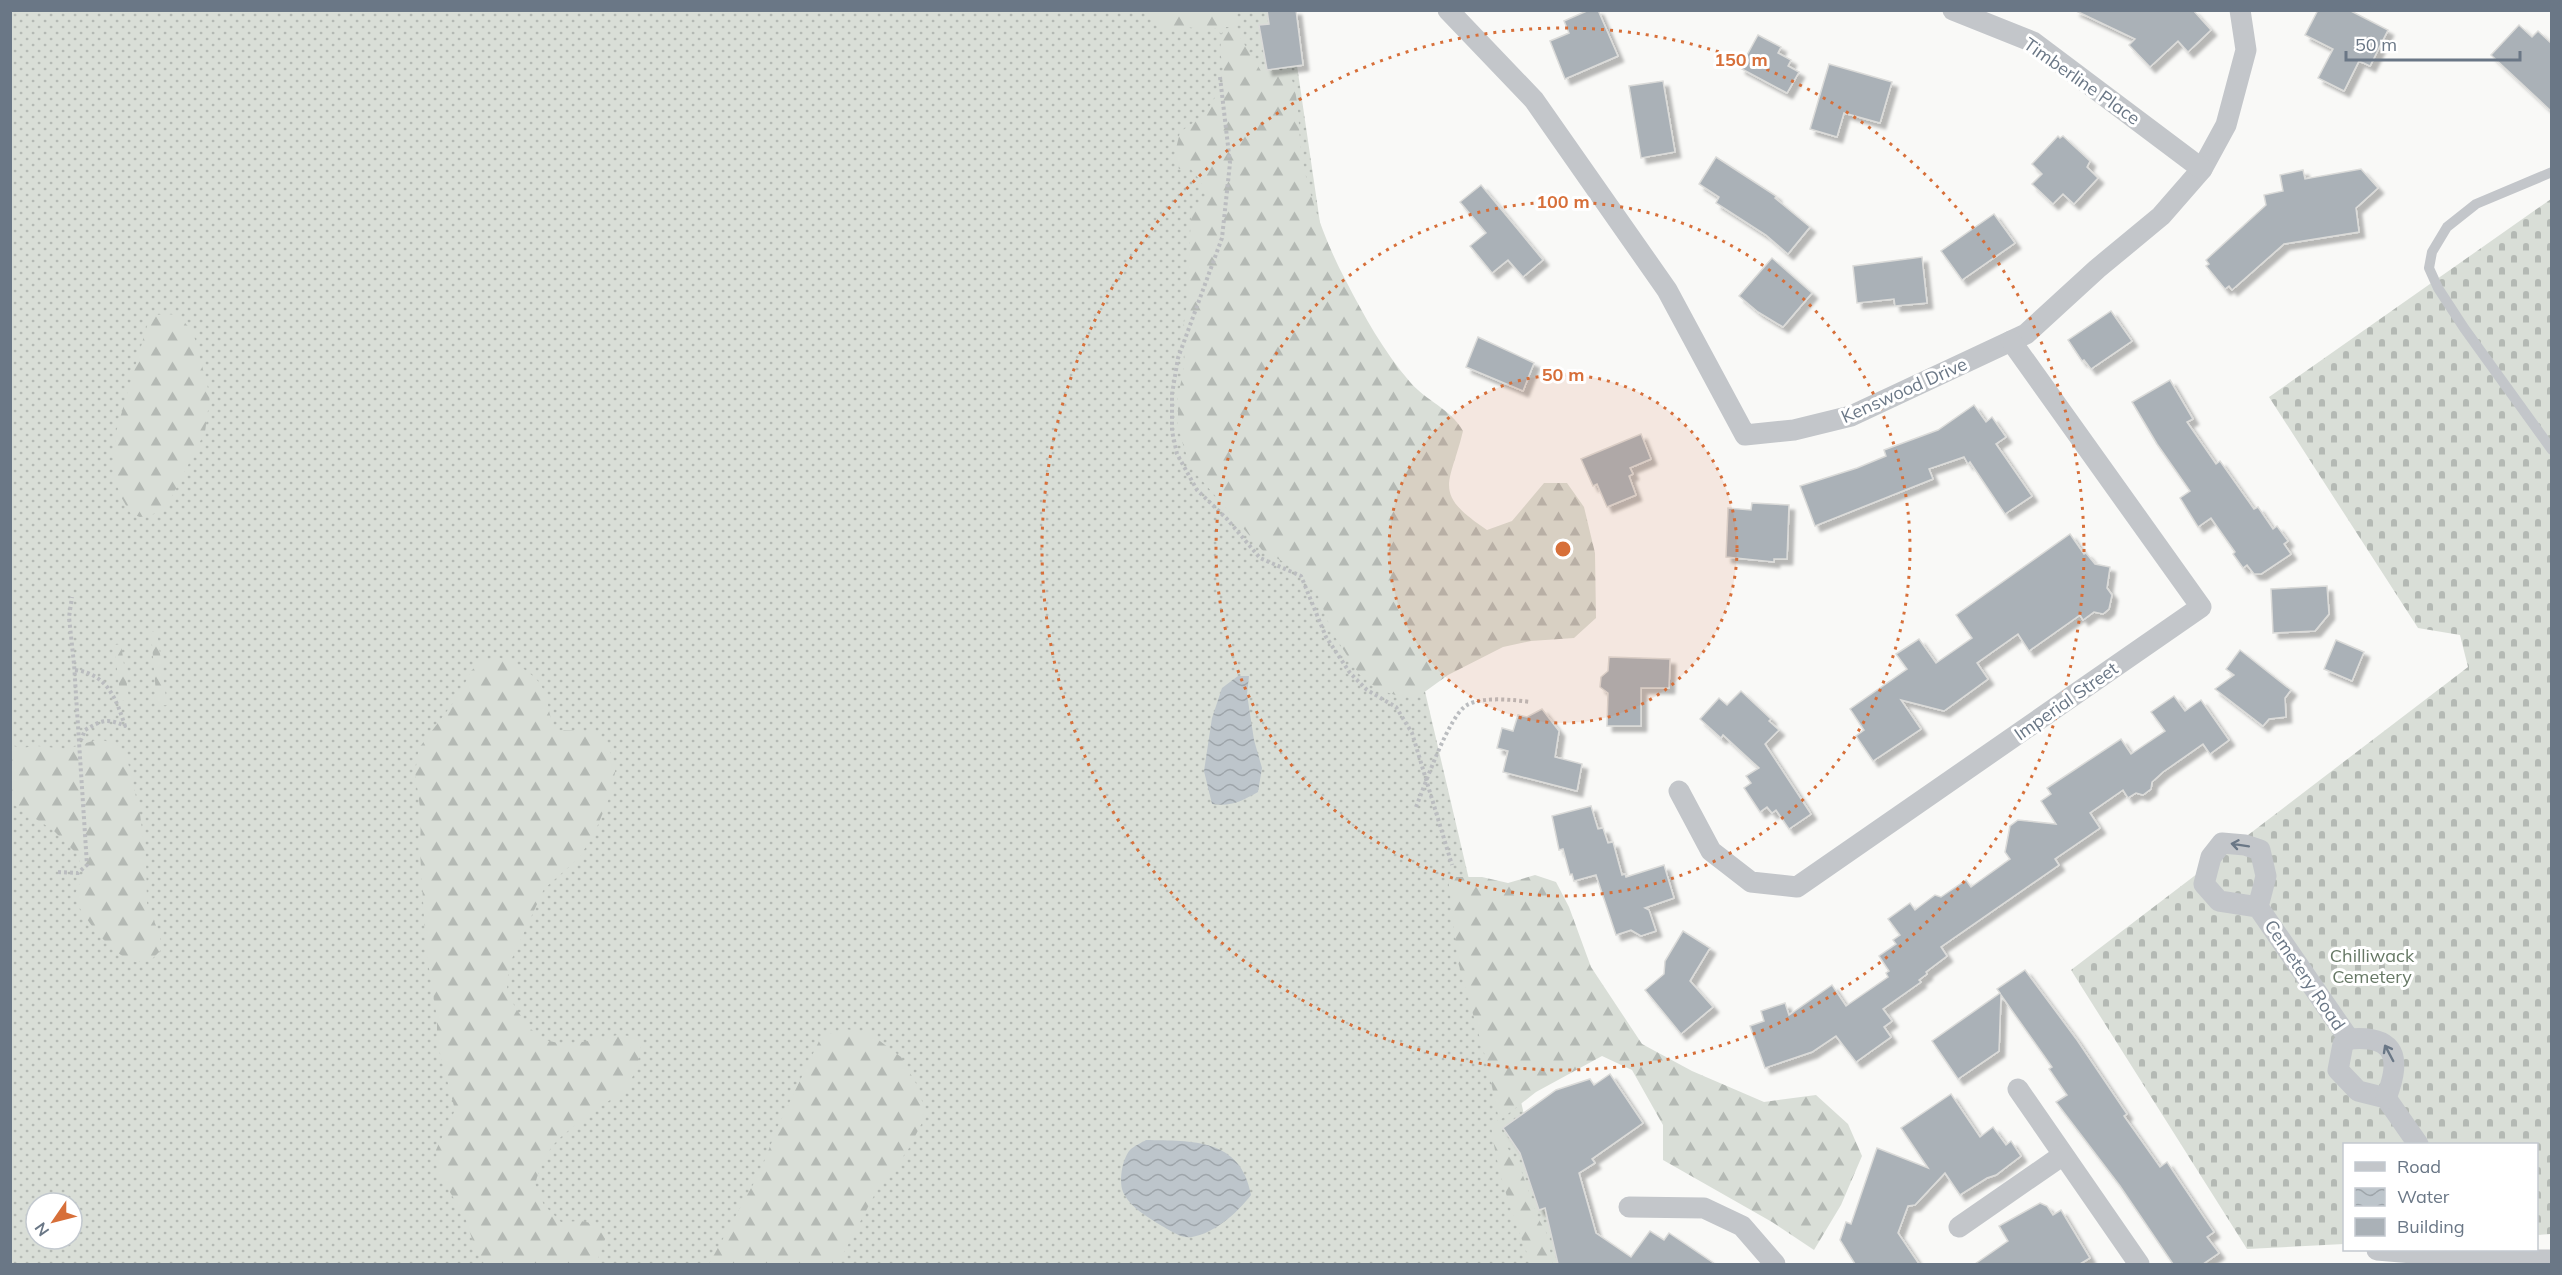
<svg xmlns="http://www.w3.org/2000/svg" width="2562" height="1275" font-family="Mulish,sans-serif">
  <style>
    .grass { fill: url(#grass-dots); fill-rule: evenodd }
    .forest { fill: url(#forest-firs) }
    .cemetery { fill: url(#cemetery-stones) }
    .water { fill: url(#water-waves) }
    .building { fill: #aab1b7; stroke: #dbdbd9; stroke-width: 1.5; filter: url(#shadow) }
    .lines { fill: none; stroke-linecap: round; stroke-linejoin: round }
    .path { stroke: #bbbdc0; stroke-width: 4; stroke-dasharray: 3 3; stroke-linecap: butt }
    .lane { stroke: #c3c6ca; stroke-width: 10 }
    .street { stroke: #c3c6ca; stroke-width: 21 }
    .oneway { stroke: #6a7786 }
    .ring { fill: none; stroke: #d76f39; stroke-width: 3; stroke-dasharray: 3 6 }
    .labels { text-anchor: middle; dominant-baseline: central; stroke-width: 6; stroke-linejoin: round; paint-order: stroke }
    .street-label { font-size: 18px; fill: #6a7786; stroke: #fff }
    .park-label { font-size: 18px; fill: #667865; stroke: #fff }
    .centre { fill: #d76f39; stroke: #fff; stroke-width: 3 }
    .ring-label { font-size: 18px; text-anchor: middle; font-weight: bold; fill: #d76f39; stroke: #fff; stroke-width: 6; stroke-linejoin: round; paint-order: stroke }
  </style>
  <defs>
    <pattern id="grass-dots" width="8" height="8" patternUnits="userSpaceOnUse" patternTransform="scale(1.5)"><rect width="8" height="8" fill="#d9ded7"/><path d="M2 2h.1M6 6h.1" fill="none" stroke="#b4b9b4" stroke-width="1.8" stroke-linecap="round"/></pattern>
    <pattern id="forest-firs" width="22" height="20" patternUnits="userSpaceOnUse" patternTransform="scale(1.5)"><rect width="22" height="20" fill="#d9ded7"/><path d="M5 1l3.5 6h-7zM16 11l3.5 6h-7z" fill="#b4b9b4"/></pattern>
    <pattern id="cemetery-stones" width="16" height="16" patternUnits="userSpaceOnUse" patternTransform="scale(1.5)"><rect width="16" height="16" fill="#d9ded7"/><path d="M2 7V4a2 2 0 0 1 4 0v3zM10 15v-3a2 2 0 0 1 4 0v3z" fill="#b4b9b4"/></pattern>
    <pattern id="water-waves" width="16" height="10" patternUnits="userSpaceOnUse" patternTransform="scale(1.5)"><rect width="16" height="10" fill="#bdc5cb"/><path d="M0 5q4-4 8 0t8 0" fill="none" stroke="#9ea5aa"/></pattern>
    <filter id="shadow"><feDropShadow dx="5.5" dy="5.5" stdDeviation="1.5" flood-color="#0004"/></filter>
  </defs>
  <rect width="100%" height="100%" fill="#f9f9f7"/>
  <path class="grass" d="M 10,11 L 1289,11 L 1341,366 L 1394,559 L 1559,1264 L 11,1264 ZM 36,1203 L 72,1203 L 72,1239 L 36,1239 Z"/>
  <g class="forest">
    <path d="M 1143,11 L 1236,11 L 1236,27 L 1226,27 L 1221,34 L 1217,28 L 1207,30 L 1187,27 L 1180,31 L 1168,31 Z"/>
    <path d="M 1228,28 L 1235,29 L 1261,71 L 1290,74 C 1300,99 1298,125 1301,151 C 1307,192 1326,244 1346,281 C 1364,316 1384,352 1410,382 C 1426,401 1450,408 1463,431 C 1450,486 1431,492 1487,530 L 1512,521 L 1544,483 L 1567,483 L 1584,507 L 1595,553 L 1596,618 L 1574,638 L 1531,641 L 1503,647 L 1448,675 L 1419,696 L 1402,697 L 1379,690 L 1359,674 L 1332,632 L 1316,590 L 1302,572 L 1262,550 L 1192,469 L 1184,448 L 1178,426 L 1178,396 L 1185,363 L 1182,334 L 1187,305 L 1191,214 L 1207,194 L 1199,179 L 1189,167 L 1179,169 L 1174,157 L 1180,132 L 1204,115 L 1226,80 C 1222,62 1215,43 1228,28 Z"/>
    <path d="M 166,314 L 178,315 L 193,332 L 210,396 L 205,432 L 167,506 L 150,516 L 140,517 L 131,514 L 120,495 L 113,471 L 116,432 L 147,326 L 155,315 Z"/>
    <path d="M 151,632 L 157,632 L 167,705 L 157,706 Z"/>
    <path d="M 121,644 L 129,699 L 121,701 L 114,645 Z"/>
    <path d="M 497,657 C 514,663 535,672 543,689 C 549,702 548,717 556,730 L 592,731 L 608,747 L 616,766 L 612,791 L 597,827 L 580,857 L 544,889 L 509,965 L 507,988 L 514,1005 L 528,1027 L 545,1040 L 567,1045 L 618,1035 L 631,1036 L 641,1046 L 637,1067 L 625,1093 C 610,1098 601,1107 589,1116 C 557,1138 547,1145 535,1184 L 544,1205 L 561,1222 L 581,1221 L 596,1224 L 605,1239 L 596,1264 L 484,1264 L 473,1242 L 465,1217 L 439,1174 L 436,1150 L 455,1110 L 437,1042 L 437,1018 L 426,950 L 420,851 L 421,814 L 415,772 L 419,748 L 459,695 L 471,671 L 482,661 Z"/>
    <path d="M 99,739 L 116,744 L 126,754 L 140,814 L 146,860 L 147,903 L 160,936 L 160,951 L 150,961 C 146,961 140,962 136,962 C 114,958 81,916 74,896 L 84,875 L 78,855 L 53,830 L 11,803 L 11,745 L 20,748 L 37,746 L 67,749 Z"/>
    <path d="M 1535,875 L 1556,882 L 1569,907 L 1591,967 L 1642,1044 L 1692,1071 L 1764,1102 L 1816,1095 L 1848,1124 L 1862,1156 L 1841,1205 L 1814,1250 L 1772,1222 L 1663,1160 L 1663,1125 L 1632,1070 L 1602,1056 L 1536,1092 L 1499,1121 L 1507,1147 L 1520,1167 L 1538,1218 L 1546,1232 L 1553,1264 L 1531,1264 C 1514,1218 1496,1173 1491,1124 L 1499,1120 L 1487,1063 L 1458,962 L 1448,877 L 1482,877 L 1508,883 Z"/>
    <path d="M 844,1029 L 868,1032 L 901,1057 L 918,1087 L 926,1115 L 908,1150 L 876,1192 L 842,1256 L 832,1264 L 709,1264 L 760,1172 L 778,1126 L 821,1037 Z"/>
  </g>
  <path class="cemetery" d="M 2551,199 L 2551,1234 L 2537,1235 L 2536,1144 L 2344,1144 L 2344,1244 L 2247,1249 L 2071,970 L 2468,667 L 2460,635 L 2418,628 L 2269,397 Z"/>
  <g class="water">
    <path d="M 1238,676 L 1249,676 L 1247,694 L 1254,740 L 1262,768 L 1258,792 C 1242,801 1231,807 1212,804 L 1204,771 L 1212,718 L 1222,688 Z"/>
    <path d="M 1146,1140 C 1192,1141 1241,1138 1251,1195 C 1237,1213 1215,1233 1192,1237 C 1182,1239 1171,1231 1162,1226 C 1149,1218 1131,1208 1124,1194 C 1118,1183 1122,1159 1130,1150 C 1134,1146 1141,1143 1146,1140 Z"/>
  </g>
  <g class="building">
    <path d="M 1267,10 L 1296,10 L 1303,65 L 1267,70 L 1259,25 L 1269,24 Z"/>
    <path d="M 1589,10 L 1598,10 L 1618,56 L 1565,79 L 1550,41 L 1569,33 L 1564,21 Z"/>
    <path d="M 2074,10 L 2193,10 L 2211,30 L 2188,52 L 2178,41 L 2150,67 L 2129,45 L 2135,39 Z"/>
    <path d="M 2318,10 L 2349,10 L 2388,30 L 2370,66 L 2359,61 L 2344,91 L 2318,78 L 2333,49 L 2305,35 Z"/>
    <path d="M 2519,25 L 2532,37 L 2538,31 L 2552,44 L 2552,112 L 2491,55 Z"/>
    <path d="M 1758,35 L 1781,47 L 1778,53 L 1791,60 L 1788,66 L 1799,72 L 1787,93 L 1740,68 Z"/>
    <path d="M 1829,64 L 1892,82 L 1880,123 L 1844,113 L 1837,137 L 1810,129 Z"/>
    <path d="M 1663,81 L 1675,152 L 1641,158 L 1629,86 Z"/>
    <path d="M 2058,136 L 2060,138 L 2063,136 L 2090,161 L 2087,167 L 2098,178 L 2074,204 L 2063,194 L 2053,204 L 2032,184 L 2042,174 L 2032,164 Z"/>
    <path d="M 1716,157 L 1776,196 L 1775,198 L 1810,227 L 1788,254 L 1766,235 L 1716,203 L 1719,197 L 1699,184 Z"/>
    <path d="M 2361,169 L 2378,188 L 2356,208 L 2359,232 L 2284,244 L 2232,290 L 2229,286 L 2225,289 L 2206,266 L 2209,264 L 2206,260 L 2266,205 L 2264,195 L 2283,191 L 2280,175 L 2303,170 L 2305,179 Z"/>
    <path d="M 1481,185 L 1543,260 L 1523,277 L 1508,260 L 1492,273 L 1470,246 L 1486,233 L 1460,202 Z"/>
    <path d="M 1994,214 L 2015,243 L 1962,280 L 1941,251 Z"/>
    <path d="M 1922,257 L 1927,303 L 1895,306 L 1894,299 L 1857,303 L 1853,266 Z"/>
    <path d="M 1772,258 L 1812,293 L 1783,327 L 1758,312 L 1739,296 Z"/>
    <path d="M 2111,311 L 2132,341 L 2091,369 L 2084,360 L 2082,361 L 2068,340 Z"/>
    <path d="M 1478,337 L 1534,363 L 1523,391 L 1466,367 Z"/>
    <path d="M 2170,380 L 2193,419 L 2187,422 L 2216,464 L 2220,461 L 2254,509 L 2258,507 L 2273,529 L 2277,526 L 2288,541 L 2284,544 L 2291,554 L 2261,574 L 2254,574 L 2247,565 L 2243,568 L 2233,554 L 2235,552 L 2211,518 L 2198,527 L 2180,498 L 2190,491 L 2157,444 L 2132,402 Z"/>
    <path d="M 1974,405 L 1986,422 L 1992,417 L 2006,437 L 1996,444 L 2032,496 L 2005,514 L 1970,462 L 1968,464 L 1964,457 L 1929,469 L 1933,479 L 1815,526 L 1800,486 L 1857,468 L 1886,456 L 1884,450 L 1938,430 Z"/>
    <path d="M 1641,434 L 1651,459 L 1630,468 L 1633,474 L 1629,476 L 1636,495 L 1607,507 L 1597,484 L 1593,486 L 1581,459 Z"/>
    <path d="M 1752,503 L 1789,505 L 1787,559 L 1774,559 L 1774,562 L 1726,557 L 1728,508 L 1751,510 Z"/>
    <path d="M 2070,534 L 2084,554 L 2086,553 L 2095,564 L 2110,567 L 2107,588 L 2112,595 L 2109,609 L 2103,614 L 2094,612 L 2083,620 L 2080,615 L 2029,651 L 2018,634 L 1977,663 L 1988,679 L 1944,711 L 1901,700 L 1921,729 L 1873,761 L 1856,736 L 1864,730 L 1850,709 L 1907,669 L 1896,654 L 1919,639 L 1936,663 L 1972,638 L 1956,615 Z"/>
    <path d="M 2327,586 L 2329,614 L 2315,631 L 2273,633 L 2271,589 Z"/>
    <path d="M 2336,640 L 2364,652 L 2352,681 L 2324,669 Z"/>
    <path d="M 2240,650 L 2291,690 L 2285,698 L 2286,717 L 2269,719 L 2263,726 L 2215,689 L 2234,675 L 2226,669 Z"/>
    <path d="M 1609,657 L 1670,659 L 1669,688 L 1641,688 L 1641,726 L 1607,726 L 1608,693 L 1600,687 L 1601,677 L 1608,671 Z"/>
    <path d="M 1741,691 L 1771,719 L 1769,721 L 1779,730 L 1765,744 L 1811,814 L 1789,829 L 1776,810 L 1772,813 L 1767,807 L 1760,812 L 1744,788 L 1751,783 L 1746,776 L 1759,768 L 1723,735 L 1721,738 L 1700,719 L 1719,698 L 1727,705 Z"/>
    <path d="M 2174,696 L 2185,711 L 2201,700 L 2229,740 L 2210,754 L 2203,744 L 2163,772 L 2152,782 L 2151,789 L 2143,795 L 2136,793 L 2128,798 L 2123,790 L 2090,813 L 2100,828 L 2055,859 L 2059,865 L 1941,947 L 1947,956 L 1926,972 L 1927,974 L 1919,980 L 1921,982 L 1883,1009 L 1892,1021 L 1884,1027 L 1891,1037 L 1856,1062 L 1836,1036 L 1812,1052 L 1765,1068 L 1750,1026 L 1764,1021 L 1761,1011 L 1785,1003 L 1789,1015 L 1832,985 L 1846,1006 L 1888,977 L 1886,973 L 1889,971 L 1879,956 L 1896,944 L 1893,940 L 1900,935 L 1888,919 L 1910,903 L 1915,910 L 1935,895 L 1941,897 L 1966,880 L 1971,887 L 2010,859 L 2005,852 L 2010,826 L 2018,820 L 2056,824 L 2041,801 L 2051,794 L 2047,788 L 2121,739 L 2131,754 L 2165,731 L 2151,712 Z"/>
    <path d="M 1542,709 L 1559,731 L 1555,757 L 1582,764 L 1577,791 L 1503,772 L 1508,751 L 1497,748 L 1502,728 L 1513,731 L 1518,715 L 1527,717 Z"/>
    <path d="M 1591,806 L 1598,829 L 1603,828 L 1608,843 L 1613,842 L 1622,875 L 1625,874 L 1626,877 L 1664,865 L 1674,898 L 1645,908 L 1649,910 L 1656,931 L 1641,936 L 1631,930 L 1616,935 L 1596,875 L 1574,881 L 1572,874 L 1570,875 L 1563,849 L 1559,850 L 1552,816 Z"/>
    <path d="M 1683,931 L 1710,948 L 1690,981 L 1713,1007 L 1681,1034 L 1645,990 L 1664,974 L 1665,961 Z"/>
    <path d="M 2025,970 L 2077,1040 L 2127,1114 L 2124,1116 L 2160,1167 L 2167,1162 L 2214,1232 L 2207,1237 L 2219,1253 L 2203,1264 L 2173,1264 L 2120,1186 L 2056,1102 L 2067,1095 L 2049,1069 L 2052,1067 L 2001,995 L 1999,1051 L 1958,1079 L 1932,1041 L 2000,993 L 1997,989 Z"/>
    <path d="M 1610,1074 L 1643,1123 L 1592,1159 L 1595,1163 L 1579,1173 L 1596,1233 L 1631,1257 L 1650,1231 L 1664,1240 L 1669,1233 L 1715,1264 L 1558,1264 L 1545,1208 L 1539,1210 L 1520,1153 L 1503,1128 L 1556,1090 L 1590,1079 L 1594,1085 Z"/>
    <path d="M 1951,1094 L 1980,1137 L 1993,1127 L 2006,1145 L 2011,1141 L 2021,1156 L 1996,1175 L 1987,1178 L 1960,1195 L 1945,1173 L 1915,1205 L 1908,1206 L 1898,1233 L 1919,1264 L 1855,1264 L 1840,1240 L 1846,1222 L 1851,1224 L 1877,1148 L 1928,1168 L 1901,1128 Z"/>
    <path d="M 2040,1203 L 2047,1206 L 2053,1215 L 2061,1210 L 2090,1258 L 2080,1264 L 1975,1264 L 2008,1241 L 1999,1226 Z"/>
  </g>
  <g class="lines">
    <g class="path">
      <path d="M 1220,77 L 1230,163 L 1222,238 L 1178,358 L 1172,394 L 1172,431 L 1177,454 L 1197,490 L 1227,519 L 1260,558 L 1301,576 L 1326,637 L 1350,673 L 1367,690 L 1396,707 L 1412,733 L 1452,865"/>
      <path d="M 75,670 C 107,674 116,698 125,726 C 107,718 102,720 85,730 L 81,740"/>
      <path d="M 1416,807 C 1425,785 1449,715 1467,705 C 1483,696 1514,700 1531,702"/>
      <path d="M 58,872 L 78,873 L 87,865 L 74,664 L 69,617 L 72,597"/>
    </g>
    <path class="lane" d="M 2552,172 L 2476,204 L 2447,227 L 2432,252 L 2429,268 L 2438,288 L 2464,328 L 2552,450"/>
    <g class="street">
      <path d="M 1448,10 L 1534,100 L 1667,290 L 1745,435 L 1794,430 L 1851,416 L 2026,334 L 2097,269 L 2161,216 L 2202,169 L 2226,125 L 2246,50 L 2240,10"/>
      <path d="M 1953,10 L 2033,42 L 2202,169"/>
      <path d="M 1679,791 L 1711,851 L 1751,882 L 1797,887 L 2201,607 L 2011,341"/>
      <path d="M 2258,907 L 2266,876 L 2260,850 L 2245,845 L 2222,843 L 2211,857 L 2204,884 L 2219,901 L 2258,907 L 2349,1039"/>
      <path d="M 2349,1039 L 2343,1044 L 2338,1070 L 2358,1091 L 2386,1098 L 2418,1144"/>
      <path d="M 2349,1039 C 2396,1035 2402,1058 2386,1098"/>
      <path d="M 2018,1089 L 2139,1264"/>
      <path d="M 1629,1207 L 1704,1208 L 1742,1226 L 1775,1264"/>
      <path d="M 1959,1227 L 2063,1155"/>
      <path d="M 2377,1250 L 2497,1260 L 2552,1260"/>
    </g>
  </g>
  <defs><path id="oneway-shaft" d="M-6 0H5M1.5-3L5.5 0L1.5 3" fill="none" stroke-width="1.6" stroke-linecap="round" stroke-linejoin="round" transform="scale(1.5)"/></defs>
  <g class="oneway">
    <use href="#oneway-shaft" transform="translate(2240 845) rotate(-171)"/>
    <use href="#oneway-shaft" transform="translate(2389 1053) rotate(-118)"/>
  </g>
  <circle cx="1563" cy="549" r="174" fill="#d76f39" fill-opacity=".12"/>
  <g class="ring">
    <circle cx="1563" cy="549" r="174"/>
    <circle cx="1563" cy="549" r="347"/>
    <circle cx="1563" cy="549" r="521"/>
  </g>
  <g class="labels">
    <g class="street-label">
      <text transform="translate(2082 81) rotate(35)">Timberline Place</text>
      <text transform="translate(1904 390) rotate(-24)">Kenswood Drive</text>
      <text transform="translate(2066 701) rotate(-35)">Imperial Street</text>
      <text transform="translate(2305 975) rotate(56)">Cemetery Road</text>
    </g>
    <g class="park-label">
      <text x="2372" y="955">Chilliwack<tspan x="2372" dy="21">Cemetery</tspan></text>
    </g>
  </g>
  <circle cx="1563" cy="549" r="9" class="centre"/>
  <g class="ring-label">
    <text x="1741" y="66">150 m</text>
    <text x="1563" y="208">100 m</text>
    <text x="1563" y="381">50 m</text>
  </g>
  <rect width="2562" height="1275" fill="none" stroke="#6a7786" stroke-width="24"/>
  <rect x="2343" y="1143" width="195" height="108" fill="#ffffff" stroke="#c3c9cf" stroke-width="1.5"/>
  <rect x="2355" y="1162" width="30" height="9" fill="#c3c6ca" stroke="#c3c9cf" stroke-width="1.5"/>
  <text x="2397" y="1173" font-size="18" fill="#6a7786">Road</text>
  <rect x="2355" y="1188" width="30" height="18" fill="url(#water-waves)" stroke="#c3c9cf" stroke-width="1.5"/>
  <text x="2397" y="1203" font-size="18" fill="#6a7786">Water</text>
  <rect x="2355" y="1218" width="30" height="18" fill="#aab1b7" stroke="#c3c9cf" stroke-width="1.5"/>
  <text x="2397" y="1233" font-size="18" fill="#6a7786">Building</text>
  <g transform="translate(54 1221) rotate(235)"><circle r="28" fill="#ffffff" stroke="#c3c9cf" stroke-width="1.5"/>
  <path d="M0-4.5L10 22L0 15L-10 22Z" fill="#d76f39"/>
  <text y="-9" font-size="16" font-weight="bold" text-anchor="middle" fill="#6a7786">N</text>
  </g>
  <path d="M2346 51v9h174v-9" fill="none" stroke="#6a7786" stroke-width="3"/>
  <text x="2355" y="51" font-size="18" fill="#6a7786" stroke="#ffffff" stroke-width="4.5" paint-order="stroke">50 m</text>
</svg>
